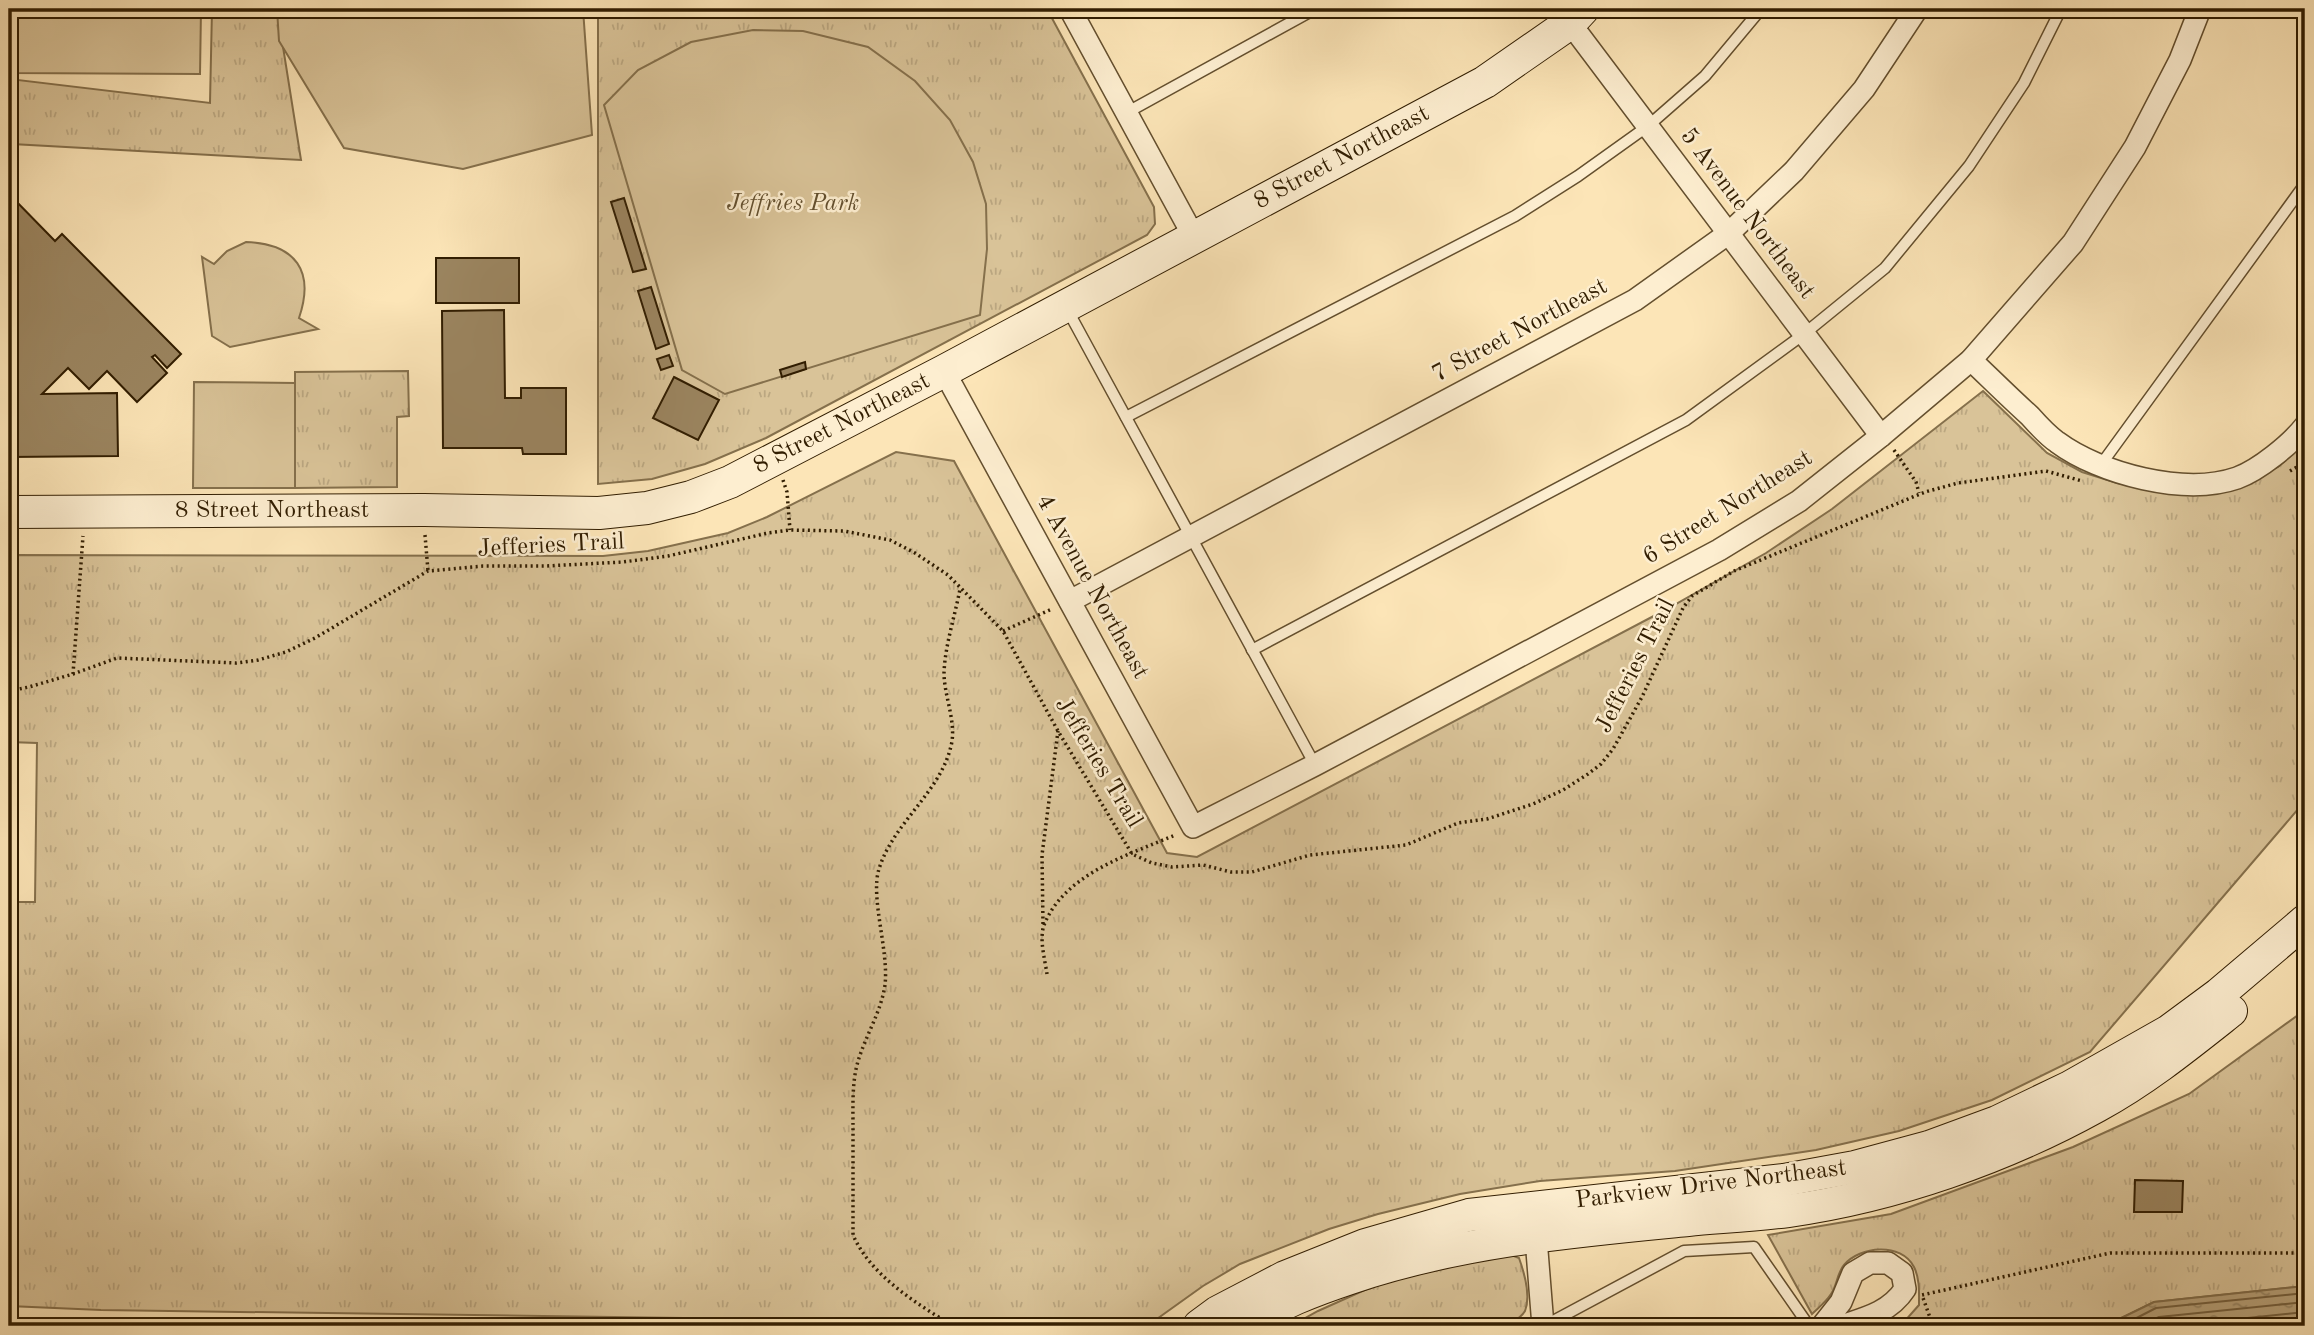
<svg xmlns="http://www.w3.org/2000/svg" width="2314" height="1335" font-family="'Old Standard TT',serif">
  <style>
    .grass { fill: url(#grass-tufts); stroke: #85704c; stroke-width: 2 }
    .garden { fill: #d9c398; stroke: #85704c; stroke-width: 2 }
    .water { fill: url(#water-ripples); stroke: #816c49; stroke-width: 2 }
    .lines { fill: none; stroke-linecap: round; stroke-linejoin: round }
    .shore { stroke: #745f3d; stroke-width: 2 }
    .building { fill: #9b8560; stroke: #311d01; stroke-width: 2 }
    .lane-casing { stroke: #644f2e; stroke-width: 13 }
    .street-casing { stroke: #644f2e; stroke-width: 24 }
    .secondary-casing { stroke: #311d01; stroke-width: 34 }
    .path { stroke: #311d01; stroke-width: 3.5; stroke-dasharray: 2 3.5; stroke-linecap: butt }
    .lane { stroke: #fdeed0; stroke-width: 10 }
    .street { stroke: #fdeed0; stroke-width: 21 }
    .secondary { stroke: #fdeed0; stroke-width: 32 }
    .labels { text-anchor: middle; dominant-baseline: central; stroke-width: 5; stroke-linejoin: round; paint-order: stroke }
    .street-label { font-size: 24px; fill: #311d01; stroke: #fdeed0 }
    .park-label { font-size: 24px; font-style: italic; fill: #634f2e; stroke: #fdeed0 }
  </style>
  <defs>
    <pattern id="grass-tufts" width="24" height="20" patternUnits="userSpaceOnUse" patternTransform="scale(1.75)"><rect width="24" height="20" fill="#d9c398"/><path d="M3 7l-1-3M5 7V3M7 7l1-3M15 17l-1-3M17 17v-4M19 17l1-3" fill="none" stroke="#bba781"/></pattern>
    <pattern id="water-ripples" width="26" height="14" patternUnits="userSpaceOnUse" patternTransform="scale(1.75)"><rect width="26" height="14" fill="#b7a179"/><path d="M2 4q2-2 4 0t4 0M15 11q2-2 4 0t4 0" fill="none" stroke="#958361"/></pattern>
  </defs>
  <rect width="100%" height="100%" fill="#fce5b7"/>
  <filter id="stains"><feTurbulence type="fractalNoise" baseFrequency=".00286" numOctaves="4"/><feColorMatrix values="0 0 0 0 .2 0 0 0 0 .09 0 0 0 0 .02 0 0 0 .5 -.17"/></filter>
  <radialGradient id="worn" r=".72"><stop offset=".6" stop-color="#630" stop-opacity="0"/><stop offset="1" stop-color="#630" stop-opacity=".3"/></radialGradient>
  <g class="grass">
    <path d="M 212,9 L 277,9 L 301,160 L 12,144 L 9,137 L 10,79 L 210,103 Z"/>
    <path d="M 598,9 L 1047,9 L 1154,207 L 1155,224 L 1147,235 L 766,438 L 705,464 L 652,479 L 598,484 Z"/>
    <path d="M 408,371 L 409,416 L 397,417 L 397,487 L 295,488 L 295,372 Z"/>
    <path d="M 1983,391 L 2047,453 L 2082,472 L 2117,483 L 2157,489 L 2242,483 L 2278,467 L 2305,443 L 2305,801 L 2090,1052 L 1992,1100 L 1899,1131 L 1816,1150 L 1675,1171 L 1540,1181 L 1460,1194 L 1378,1214 L 1329,1229 L 1240,1264 L 1203,1286 L 1147,1326 L 797,1326 L 775,1323 L 684,1318 L 101,1310 L 9,1306 L 9,1118 L 14,1117 L 14,1051 L 9,1050 L 9,902 L 35,902 L 37,743 L 9,742 L 9,555 L 603,556 L 648,551 L 728,533 L 767,517 L 896,452 L 954,461 L 1167,853 L 1197,857 L 1667,609 L 1766,553 L 1832,509 Z"/>
    <path d="M 2305,1010 L 2305,1286 L 2154,1302 L 2105,1326 L 1893,1326 L 1904,1322 L 1919,1305 C 1919,1293 1920,1279 1914,1267 C 1901,1242 1860,1246 1844,1265 C 1837,1273 1837,1286 1831,1294 C 1826,1302 1818,1308 1812,1314 L 1768,1235 L 1891,1214 L 2073,1147 L 2189,1094 Z"/>
    <path d="M 1506,1253 L 1519,1258 C 1524,1272 1531,1296 1525,1311 C 1521,1318 1513,1322 1507,1326 L 1291,1326 L 1318,1311 L 1378,1284 Z"/>
  </g>
  <g class="garden">
    <path d="M 9,9 L 201,9 L 200,74 L 9,73 Z"/>
    <path d="M 277,9 L 583,9 L 592,135 L 463,169 L 344,148 L 279,41 Z"/>
    <path d="M 753,30 L 803,31 L 868,47 L 915,81 L 950,120 L 973,162 L 986,204 L 987,249 L 980,315 L 725,394 L 682,370 L 604,105 L 638,70 L 691,42 Z"/>
    <path d="M 246,242 C 296,244 315,271 299,318 L 318,329 L 230,347 L 212,336 L 202,257 L 214,264 L 227,251 Z"/>
    <path d="M 194,382 L 295,383 L 295,488 L 193,488 Z"/>
  </g>
  <path class="water" d="M 2305,1286 L 2305,1326 L 2105,1326 L 2154,1302 Z"/>
  <g class="lines">
    <g class="shore">
      <path d="M 2121,1326 L 2156,1308 L 2305,1293"/>
      <path d="M 2140,1326 L 2159,1317 L 2305,1302"/>
      <path d="M 2171,1326 L 2305,1312"/>
    </g>
  </g>
  <g class="building">
    <path d="M 9,194 L 55,241 L 62,234 L 181,354 L 167,368 L 155,355 L 152,357 L 167,373 L 137,402 L 107,371 L 89,389 L 68,368 L 42,394 L 117,393 L 118,456 L 9,457 Z"/>
    <path d="M 624,198 L 646,269 L 633,272 L 611,202 Z"/>
    <rect x="436" y="258" width="83" height="45"/>
    <path d="M 651,287 L 669,344 L 656,349 L 638,291 Z"/>
    <path d="M 504,310 L 505,398 L 521,398 L 521,388 L 566,388 L 566,454 L 523,454 L 522,448 L 443,448 L 442,311 Z"/>
    <path d="M 669,355 L 673,366 L 661,370 L 657,359 Z"/>
    <path d="M 805,362 L 806,369 L 782,377 L 780,370 Z"/>
    <path d="M 674,377 L 719,400 L 698,440 L 653,418 Z"/>
    <path d="M 2135,1180 L 2183,1181 L 2182,1212 L 2134,1212 Z"/>
  </g>
  <g class="lines">
    <defs>
      <g id="lane">
        <path d="M 1126,113 L 1315,9"/>
        <path d="M 1067,309 L 1315,765"/>
        <path d="M 1126,417 L 1515,216 L 1578,176 L 1648,126 L 1705,76 L 1761,9"/>
        <path d="M 2100,466 L 2305,184"/>
        <path d="M 1252,650 L 1686,420 L 1804,334 L 1885,268 L 1969,166 L 2024,83 L 2061,9"/>
        <path d="M 1544,1326 L 1684,1251 L 1754,1247 L 1809,1326"/>
      </g>
      <g id="street">
        <path d="M 1070,9 L 1194,237"/>
        <path d="M 1570,23 L 1881,436"/>
        <path d="M 1971,360 C 1991,379 2010,398 2030,416 C 2038,425 2047,435 2057,442 C 2100,474 2185,496 2237,478 C 2259,470 2291,444 2305,426"/>
        <path d="M 944,371 L 1193,827 L 1315,765 L 1719,550 L 1799,501 L 1881,436 L 1971,360 L 2073,243 L 2135,147 L 2180,60 L 2200,9"/>
        <path d="M 1070,601 L 1635,300 L 1729,233 L 1794,171 L 1864,89 L 1917,9"/>
        <path d="M 1535,1226 L 1543,1326"/>
        <path d="M 1822,1326 L 1841,1302 L 1853,1273 L 1870,1263 L 1888,1263 L 1902,1273 L 1905,1289 C 1890,1312 1866,1318 1841,1326"/>
      </g>
      <g id="secondary">
        <path d="M 9,512 L 424,510 L 599,513 L 647,508 L 691,497 L 730,482 L 944,371 L 1485,82 L 1570,23 L 1583,9"/>
        <path d="M 1199,1326 L 1218,1312 L 1285,1277 L 1365,1245 L 1469,1215 L 1784,1180 L 1855,1167 L 1929,1147 L 1997,1122 L 2070,1087 L 2169,1031 L 2219,994 L 2305,921"/>
        <path d="M 1245,1326 C 1277,1304 1314,1290 1350,1278 C 1459,1241 1574,1231 1688,1220 C 1721,1217 1755,1215 1788,1211 C 1894,1196 2003,1158 2097,1106 C 2145,1080 2188,1045 2231,1011"/>
      </g>
    </defs>
    <use href="#lane" class="lane-casing"/>
    <use href="#street" class="street-casing"/>
    <use href="#secondary" class="secondary-casing"/>
    <g class="path">
      <path d="M 1894,450 L 1916,482 L 1919,493"/>
      <path d="M 2290,471 L 2297,467 L 2305,458"/>
      <path d="M 783,480 L 787,492 L 790,530"/>
      <path d="M 425,535 L 428,571"/>
      <path d="M 1003,631 L 1052,609"/>
      <path d="M 73,674 L 83,536"/>
      <path d="M 9,691 L 29,687 L 73,674 L 117,658 L 236,663 L 258,660 L 286,652 L 315,638 L 428,571 L 483,566 L 546,566 L 623,562 L 668,556 L 768,533 L 790,530 L 844,531 L 890,540 L 915,553 L 948,575 L 1003,631 L 1058,731 L 1132,854 L 1152,863 L 1172,867 L 1203,865 L 1231,872 L 1252,872 L 1310,855 L 1406,845 L 1458,823 L 1487,819 L 1533,804 L 1563,790 L 1588,774 L 1601,764 L 1613,749 L 1642,697 L 1683,608 L 1692,596 L 1734,571 L 1925,492 L 1958,483 L 2046,471 L 2082,481"/>
      <path d="M 1043,924 L 1042,855 L 1058,731"/>
      <path d="M 1047,974 C 1045,960 1039,939 1044,925 C 1065,873 1129,855 1175,835"/>
      <path d="M 953,1326 C 916,1303 871,1276 853,1235 C 853,1199 853,1164 853,1128 C 853,1108 852,1084 857,1065 C 864,1038 881,1013 885,985 C 889,951 870,897 879,869 C 893,823 940,793 951,746 C 957,723 944,696 944,673 C 945,645 955,616 960,589"/>
      <path d="M 1933,1326 L 1922,1295 L 2110,1253 L 2305,1253"/>
    </g>
    <use href="#lane" class="lane"/>
    <use href="#street" class="street"/>
    <use href="#secondary" class="secondary"/>
  </g>
  <g class="labels">
    <g class="street-label">
      <text transform="translate(1342 158) rotate(-28)">8 Street Northeast</text>
      <text transform="translate(1747 214) rotate(53)">5 Avenue Northeast</text>
      <text transform="translate(1520 331) rotate(-28)">7 Street Northeast</text>
      <text transform="translate(842 424) rotate(-27)">8 Street Northeast</text>
      <text transform="translate(1728 508) rotate(-32)">6 Street Northeast</text>
      <text x="272" y="511">8 Street Northeast</text>
      <text transform="translate(551 546) rotate(-3)">Jefferies Trail</text>
      <text transform="translate(1092 587) rotate(61)">4 Avenue Northeast</text>
      <text transform="translate(1636 666) rotate(-63)">Jefferies Trail</text>
      <text transform="translate(1098 763) rotate(59)">Jefferies Trail</text>
      <text transform="translate(1711 1185) rotate(-7)">Parkview Drive Northeast</text>
    </g>
    <g class="park-label">
      <text x="793" y="204">Jeffries Park</text>
    </g>
  </g>
  <rect width="2314" height="1335" fill="none" stroke="#fce5b7" stroke-width="35"/>
  <rect x="10" y="10" width="2293" height="1314" fill="none" stroke="#311d01" stroke-width="3.5"/>
  <rect x="18" y="18" width="2279" height="1300" fill="none" stroke="#311d01" stroke-width="2"/>
  <rect width="100%" height="100%" filter="url(#stains)"/>
  <rect width="100%" height="100%" fill="url(#worn)"/>
</svg>
